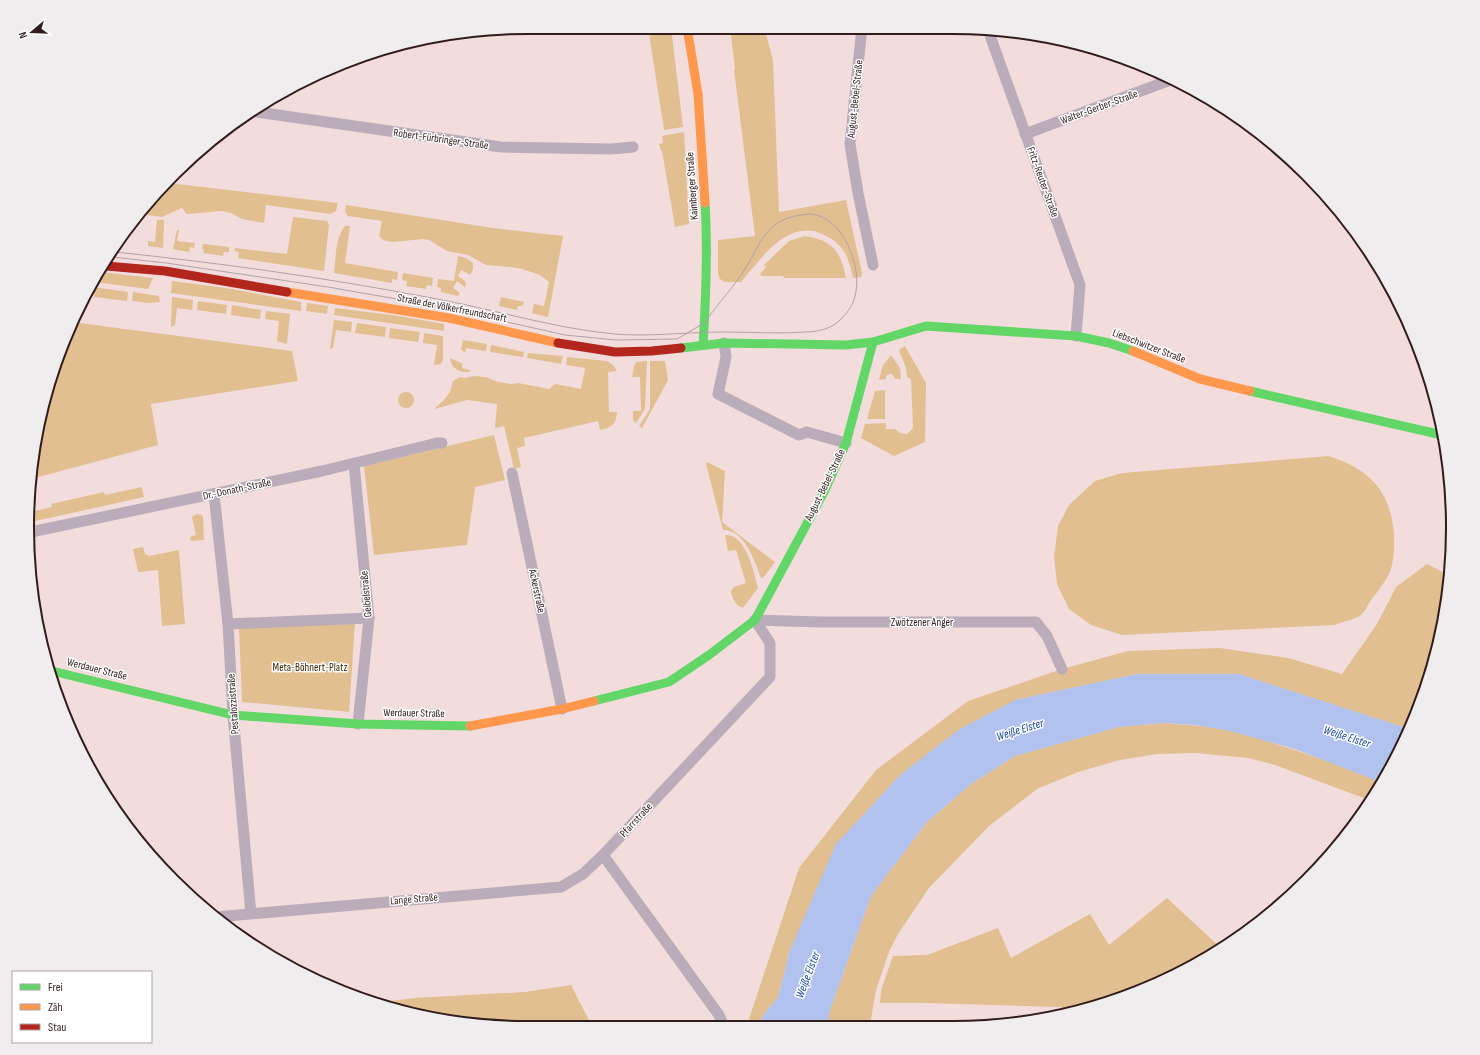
<svg xmlns="http://www.w3.org/2000/svg" width="1480" height="1055" font-family="'Sofia Sans Condensed',sans-serif">
  <style>
    .green { fill: #e1bf91 }
    .water { fill: #b0c2ed }
    .lines { fill: none; stroke-linecap: round; stroke-linejoin: round }
    .street { stroke: #bbacba; stroke-width: 11 }
    .fast { stroke: #63d668; stroke-width: 9 }
    .slow { stroke: #ff974d; stroke-width: 9 }
    .jam { stroke: #b3261e; stroke-width: 9 }
    .tram { stroke: #b1a1a8; stroke-width: 1 }
    .labels { text-anchor: middle; dominant-baseline: central; stroke-width: 3; stroke-linejoin: round; paint-order: stroke }
    .street-label { font-size: 11px; fill: #321c1b; stroke: #fff }
    .park-label { font-size: 11px; fill: #3a2700; stroke: #fff }
    .water-label { font-size: 12px; font-style: italic; fill: #19479e; stroke: #fff }
    .rim { fill: none; stroke: #321c1b; stroke-width: 2 }
  </style>
  <rect width="100%" height="100%" fill="#f2dddc"/>
  <g class="green">
    <path d="M 648,27 L 671,27 L 683,127 L 664,130 Z"/>
    <path d="M 730,27 L 764,27 L 773,60 L 779,212 L 846,200 L 862,273 L 861,277 L 853,278 C 849,258 844,244 824,235 C 788,217 762,258 741,282 L 725,282 L 720,279 L 718,274 L 718,240 L 755,236 L 734,70 L 735,69 Z"/>
    <path d="M 684,132 L 689,224 L 675,227 L 662,151 L 661,151 L 659,144 L 663,143 L 662,136 Z"/>
    <path d="M 168,183 L 338,203 L 336,211 L 330,214 L 266,205 L 264,223 L 242,219 L 231,213 L 222,211 L 187,214 L 182,208 L 162,217 L 140,214 L 151,197 Z"/>
    <path d="M 346,205 L 493,228 L 563,236 L 548,317 L 532,313 L 534,304 L 544,306 L 549,282 L 540,275 L 522,269 L 511,267 L 486,265 L 468,255 L 447,251 L 429,240 L 423,239 L 392,242 L 383,240 L 379,236 L 382,221 L 348,216 L 345,212 Z"/>
    <path d="M 293,217 L 327,221 L 329,225 L 324,271 L 238,258 L 239,252 L 234,251 L 235,248 L 287,254 Z"/>
    <path d="M 157,220 L 164,220 L 163,248 L 148,246 L 148,241 L 155,242 Z"/>
    <path d="M 345,226 L 350,226 L 345,263 L 398,272 L 397,280 L 392,279 L 392,283 L 334,273 C 336,258 335,238 345,226 Z"/>
    <path d="M 177,230 L 179,230 L 177,241 L 195,243 L 194,248 L 190,247 L 189,252 L 173,249 Z"/>
    <path d="M 805,236 C 833,240 841,252 846,278 L 783,278 L 784,276 L 761,276 L 760,274 L 766,267 L 764,265 L 789,241 Z"/>
    <path d="M 203,244 L 229,247 L 229,252 L 224,252 L 223,256 L 203,253 L 204,249 L 202,249 Z"/>
    <path d="M 458,256 L 466,258 L 473,263 L 473,270 L 470,275 L 461,270 L 458,276 L 465,281 L 466,284 L 465,287 L 457,281 L 453,288 L 460,293 L 458,296 L 441,292 L 441,288 L 437,287 L 438,279 L 454,281 Z"/>
    <path d="M 101,272 L 153,278 L 148,289 L 95,282 Z"/>
    <path d="M 403,273 L 433,278 L 432,286 L 427,285 L 426,289 L 406,286 L 407,281 L 402,280 Z"/>
    <path d="M 172,281 L 226,288 L 301,302 L 301,311 L 171,293 Z"/>
    <path d="M 94,287 L 128,292 L 127,301 L 94,297 Z"/>
    <path d="M 133,292 L 159,296 L 160,302 L 149,303 L 132,301 Z"/>
    <path d="M 172,297 L 193,300 L 192,310 L 177,308 L 175,325 L 171,327 Z"/>
    <path d="M 501,297 L 524,302 L 523,306 L 518,306 L 517,310 L 499,306 Z"/>
    <path d="M 198,301 L 227,305 L 226,314 L 197,310 Z"/>
    <path d="M 307,303 L 328,306 L 327,314 L 306,311 Z"/>
    <path d="M 232,305 L 261,310 L 260,319 L 231,315 Z"/>
    <path d="M 335,308 L 399,316 L 444,324 L 444,331 L 334,315 Z"/>
    <path d="M 266,311 L 290,314 L 287,344 L 277,341 L 279,321 L 265,319 Z"/>
    <path d="M 334,320 L 352,322 L 351,332 L 336,330 L 333,348 L 330,349 Z"/>
    <path d="M 72,322 L 292,351 L 298,381 L 151,404 L 158,445 L 31,479 L 31,462 L 53,367 Z"/>
    <path d="M 357,323 L 386,327 L 385,337 L 355,333 Z"/>
    <path d="M 390,328 L 420,332 L 418,342 L 389,338 Z"/>
    <path d="M 424,333 L 443,336 L 443,360 L 441,364 L 434,365 L 437,345 L 423,343 Z"/>
    <path d="M 463,340 L 487,344 L 486,351 L 466,348 L 462,368 L 470,370 L 470,372 C 460,373 451,369 450,358 L 463,364 L 465,353 L 461,349 Z"/>
    <path d="M 491,345 L 524,352 L 523,357 L 490,352 Z"/>
    <path d="M 905,346 L 926,383 L 925,442 L 894,456 L 861,438 L 865,424 L 886,423 L 886,429 L 895,429 L 900,433 L 907,434 L 913,428 L 911,379 L 907,377 L 906,368 L 899,350 Z"/>
    <path d="M 528,353 L 563,356 L 561,364 L 527,358 Z"/>
    <path d="M 891,355 L 900,368 L 901,379 L 895,379 L 892,374 L 889,374 L 886,376 L 886,379 L 879,380 L 883,365 Z"/>
    <path d="M 567,357 L 607,361 L 613,365 L 617,371 L 608,372 L 609,412 L 617,412 C 616,424 612,428 600,430 L 598,421 L 524,438 L 525,446 L 517,448 L 521,467 L 514,469 L 504,426 L 495,428 L 497,404 L 467,400 L 434,409 L 444,400 L 450,392 L 453,381 L 460,377 L 465,378 L 474,376 L 486,377 L 498,382 L 511,384 L 518,383 L 549,389 L 555,384 L 581,389 L 585,368 L 566,365 Z"/>
    <path d="M 647,361 L 645,409 L 636,423 L 633,420 L 633,411 L 641,411 L 640,377 L 632,377 L 634,367 L 636,362 Z"/>
    <path d="M 650,361 L 665,361 L 668,380 L 642,428 L 639,426 L 650,409 Z"/>
    <path d="M 885,390 L 885,419 L 867,419 L 875,391 Z"/>
    <circle cx="406" cy="400" r="8"/>
    <path d="M 494,435 L 505,480 L 475,487 L 467,545 L 374,555 L 364,466 Z"/>
    <path d="M 1329,456 C 1347,462 1366,471 1378,487 C 1394,508 1398,543 1391,569 C 1387,580 1378,591 1371,600 C 1368,605 1365,611 1361,615 C 1356,619 1341,622 1335,625 L 1122,635 L 1091,625 L 1069,609 L 1057,584 L 1054,556 L 1058,526 L 1069,505 L 1095,481 L 1122,473 Z"/>
    <path d="M 707,462 L 725,471 L 722,522 L 775,562 L 763,578 L 761,578 C 755,561 744,529 723,530 L 706,464 Z"/>
    <path d="M 142,487 L 144,497 L 31,522 L 31,512 L 52,507 L 51,504 L 104,492 L 105,495 Z"/>
    <path d="M 197,514 L 202,515 L 203,517 L 204,540 L 191,541 L 190,537 L 196,535 L 192,517 Z"/>
    <path d="M 725,535 C 746,533 754,573 758,588 L 743,608 C 736,606 732,599 731,591 L 734,587 L 746,583 L 736,550 L 728,551 Z"/>
    <path d="M 143,547 L 145,554 L 149,556 L 179,550 L 185,624 L 162,626 L 158,570 L 138,572 L 133,549 Z"/>
    <path d="M 1427,564 L 1449,575 L 1425,686 L 1409,729 L 1239,674 L 1137,674 L 1015,700 L 790,950 L 778,997 L 762,1017 L 760,1025 L 747,1025 L 799,868 L 876,770 L 968,701 L 1062,669 L 1128,651 L 1220,648 L 1288,658 L 1342,674 L 1377,624 L 1396,587 Z"/>
    <path d="M 355,624 L 349,712 L 242,702 L 239,627 Z"/>
    <path d="M 1164,723 C 1187,725 1209,726 1231,731 C 1282,744 1332,762 1380,782 L 1369,800 L 1275,765 L 1248,758 L 1195,753 L 1157,754 L 1120,760 L 1078,772 L 1037,789 L 989,826 L 929,888 L 898,934 L 889,952 L 876,990 L 870,1025 L 827,1025 L 830,1010 L 871,896 L 927,822 L 971,784 L 1015,756 L 1119,727 Z"/>
    <path d="M 1167,898 L 1222,949 L 1144,990 L 1063,1011 L 1061,1007 L 924,1003 L 880,1003 L 881,990 L 893,956 L 927,955 L 998,928 L 1011,958 L 1090,914 L 1109,945 Z"/>
    <path d="M 571,985 L 592,1026 L 495,1027 L 398,1011 L 376,1003 L 414,998 L 525,992 Z"/>
  </g>
  <path class="water" d="M 1137,674 L 1239,674 L 1409,729 L 1401,749 L 1380,782 L 1295,749 L 1230,731 L 1195,725 L 1164,723 L 1119,727 L 1015,756 L 971,784 L 927,822 L 871,896 L 830,1010 L 827,1025 L 760,1025 L 762,1017 L 778,997 L 790,950 L 836,844 L 901,774 L 960,729 L 1015,700 Z"/>
  <g class="lines">
    <g class="street">
      <path d="M 862,27 L 850,144 L 858,193 L 873,265"/>
      <path d="M 988,30 L 1080,285 L 1076,336"/>
      <path d="M 250,111 L 501,147 L 611,149 L 633,147"/>
      <path d="M 1025,134 L 1173,79"/>
      <path d="M 724,343 L 726,357 L 718,394 L 799,435 L 807,432 L 846,443"/>
      <path d="M 354,464 L 369,618 L 358,724"/>
      <path d="M 512,473 L 562,709"/>
      <path d="M 214,494 L 228,624 L 233,715 L 251,914"/>
      <path d="M 31,532 L 322,471 L 437,443 L 442,443"/>
      <path d="M 755,620 L 821,622 L 1036,622 L 1047,636 L 1062,669"/>
      <path d="M 228,624 L 369,618"/>
      <path d="M 215,917 L 561,887 L 583,874 L 603,855"/>
      <path d="M 724,1026 L 719,1015 L 603,855 L 770,677 L 770,643 L 755,620"/>
    </g>
    <g class="fast">
      <path d="M 703,345 C 706,298 708,250 705,203"/>
      <path d="M 681,348 L 724,343 L 846,345 L 873,342 L 926,326 L 1076,336 L 1109,343 L 1133,351"/>
      <path d="M 1250,391 L 1442,435"/>
      <path d="M 52,671 L 233,715 L 358,724 L 470,726"/>
      <path d="M 594,701 L 669,682 L 709,655 L 755,620 L 825,490 L 846,443 L 873,342"/>
    </g>
    <g class="slow">
      <path d="M 687,27 L 698,94 L 705,203"/>
      <path d="M 287,292 L 449,318 L 558,343"/>
      <path d="M 1133,351 L 1200,379 L 1250,391"/>
      <path d="M 470,726 L 562,709 L 594,701"/>
    </g>
    <g class="jam">
      <path d="M 106,266 L 165,271 L 287,292"/>
      <path d="M 558,343 L 615,352 L 652,351 L 681,348"/>
    </g>
    <path class="tram" d="M 112,257 L 166,263 L 328,287 L 431,305 L 565,335 L 616,340 L 677,339 L 704,323 C 715,308 728,293 739,278 C 759,252 761,220 801,215 C 804,215 807,214 811,214 C 844,217 863,269 855,296 C 853,305 848,312 842,318 C 838,323 831,327 825,329 C 819,331 811,332 805,332 C 777,334 750,332 722,332 C 686,332 650,337 614,334 C 552,328 493,309 432,298 C 327,278 221,263 115,252"/>
  </g>
  <g class="labels">
    <g class="street-label">
      <text transform="translate(855 99) rotate(-84)">August-Bebel-Straße</text>
      <text transform="translate(1099 107) rotate(-20)">Walter-Gerber-Straße</text>
      <text transform="translate(441 139) rotate(8)">Robert-Fürbringer-Straße</text>
      <text transform="translate(1043 182) rotate(70)">Fritz-Reuter-Straße</text>
      <text transform="translate(692 186) rotate(-94)">Kaimberger Straße</text>
      <text transform="translate(452 308) rotate(11)">Straße der Völkerfreundschaft</text>
      <text transform="translate(1149 346) rotate(21)">Liebschwitzer Straße</text>
      <text transform="translate(825 485) rotate(-64)">August-Bebel-Straße</text>
      <text transform="translate(237 489) rotate(-12)">Dr.-Donath-Straße</text>
      <text transform="translate(537 591) rotate(78)">Ackerstraße</text>
      <text transform="translate(366 594) rotate(-95)">Geibelstraße</text>
      <text x="922" y="622">Zwötzener Anger</text>
      <text transform="translate(97 669) rotate(14)">Werdauer Straße</text>
      <text transform="translate(233 704) rotate(-94)">Pestalozzistraße</text>
      <text transform="translate(414 713) rotate(1)">Werdauer Straße</text>
      <text transform="translate(636 820) rotate(-47)">Pfarrstraße</text>
      <text transform="translate(414 899) rotate(-5)">Lange Straße</text>
    </g>
    <g class="park-label">
      <text x="310" y="667">Meta-Böhnert-Platz</text>
    </g>
    <g class="water-label">
      <text transform="translate(1020 730) rotate(-17)">Weiße Elster</text>
      <text transform="translate(1347 737) rotate(18)">Weiße Elster</text>
      <text transform="translate(808 975) rotate(-69)">Weiße Elster</text>
    </g>
  </g>
  <path d="M0 0H1480V1055H0ZM527 34H953A493 493 0 0 1 1446 527V528A493 493 0 0 1 953 1021H527A493 493 0 0 1 34 528V527A493 493 0 0 1 527 34Z" fill="#efeded" fill-rule="evenodd"/>
  <path class="rim" d="M527 34H953A493 493 0 0 1 1446 527V528A493 493 0 0 1 953 1021H527A493 493 0 0 1 34 528V527A493 493 0 0 1 527 34Z"/>
  <rect x="12" y="971" width="140" height="72" fill="#ffffff" stroke="#ada4a4"/>
  <rect x="20" y="984" width="20" height="6" fill="#63d668" stroke="#ada4a4"/>
  <text x="48" y="991" font-size="12" fill="#321c1b">Frei</text>
  <rect x="20" y="1004" width="20" height="6" fill="#ff974d" stroke="#ada4a4"/>
  <text x="48" y="1011" font-size="12" fill="#321c1b">Zäh</text>
  <rect x="20" y="1024" width="20" height="6" fill="#b3261e" stroke="#ada4a4"/>
  <text x="48" y="1031" font-size="12" fill="#321c1b">Stau</text>
  <g transform="translate(32 32) rotate(251)" stroke="#ffffff" stroke-width="3" paint-order="stroke">
  <path d="M0-3L7 15L0 10L-7 15Z" fill="#321c1b"/>
  <text y="-6" font-size="11" font-weight="bold" text-anchor="middle" fill="#321c1b">N</text>
  </g>
</svg>
